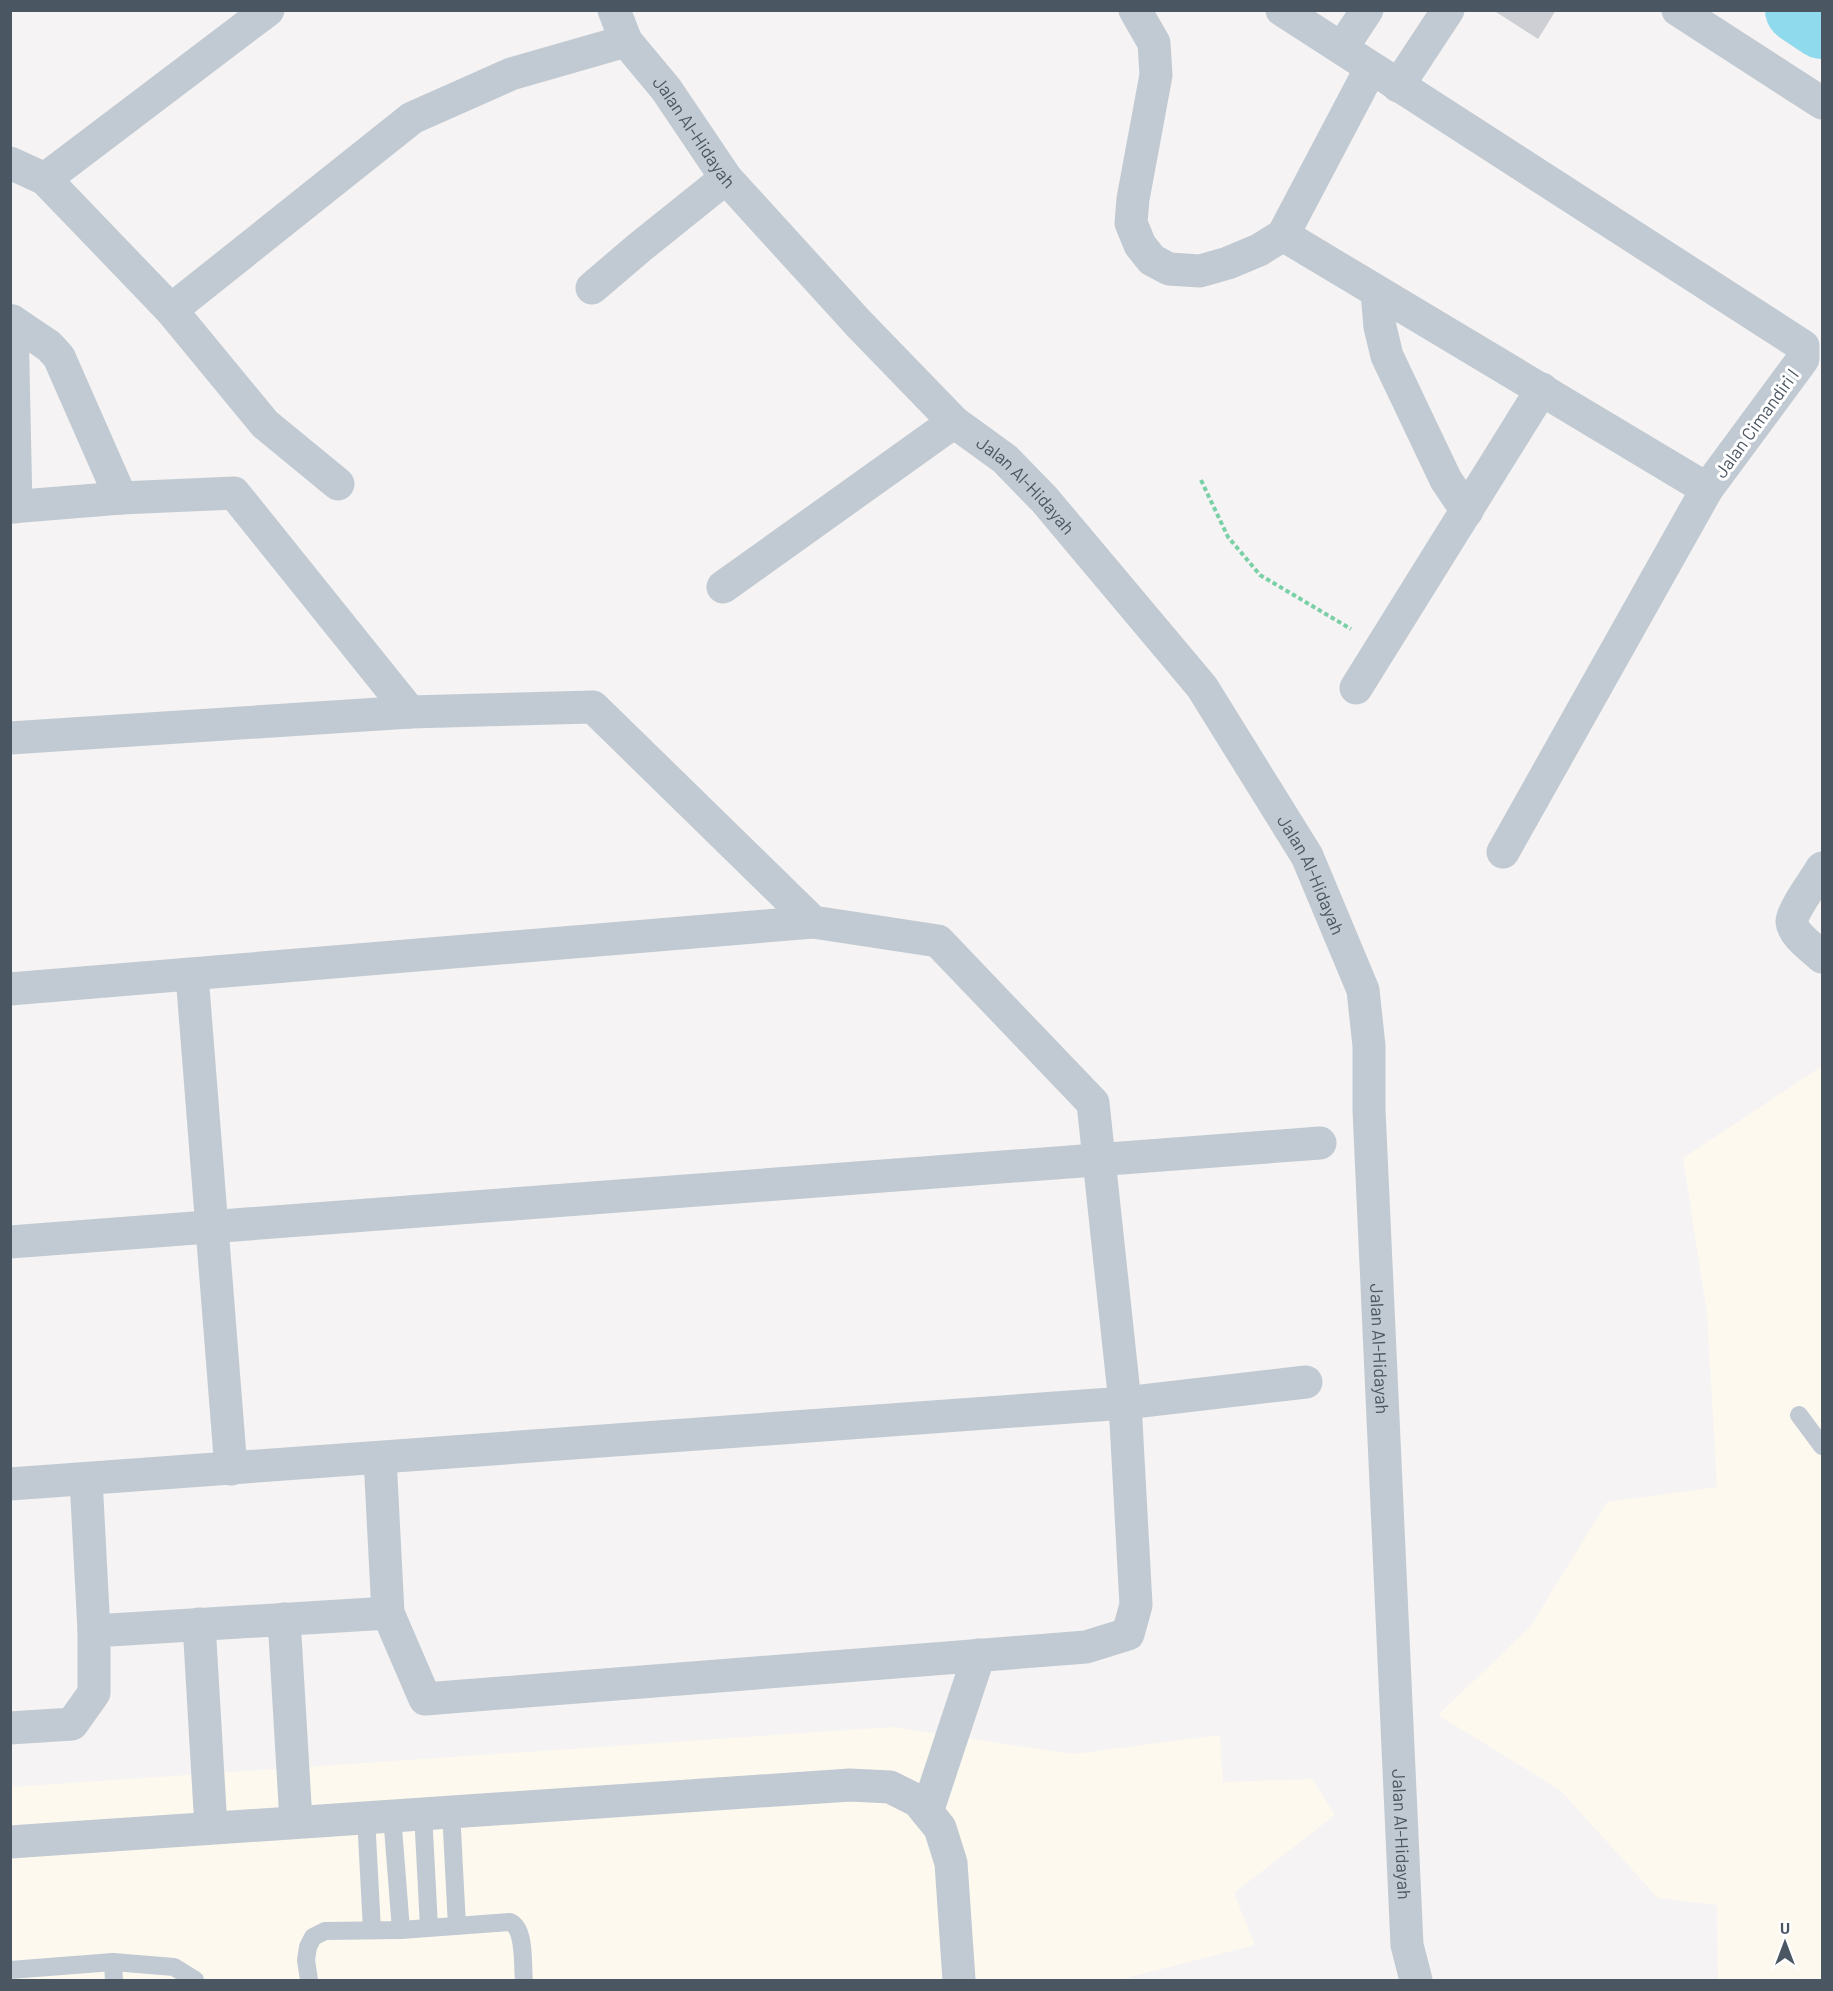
<svg xmlns="http://www.w3.org/2000/svg" width="1833" height="1991" font-family="Barlow,sans-serif">
  <style>
    .commercial { fill: #fdf9ef }
    .lines { fill: none; stroke-linecap: round; stroke-linejoin: round }
    .river { stroke: #90daee; stroke-width: 66 }
    .building { fill: #cdcfd5 }
    .path { stroke: #7ad0a6; stroke-width: 4; stroke-dasharray: 4.5 3; stroke-linecap: butt }
    .service { stroke: #c1cad2; stroke-width: 18 }
    .minor { stroke: #c1cad2; stroke-width: 33 }
    .labels { text-anchor: middle; dominant-baseline: central; stroke-width: 6; stroke-linejoin: round; paint-order: stroke }
    .street-label { font-size: 18px; fill: #4a5661; stroke: #fff }
  </style>
  <rect width="100%" height="100%" fill="#f5f3f3"/>
  <g class="commercial">
    <path d="M 1822,1066 L 1822,1980 L 1718,1980 L 1717,1905 L 1658,1898 L 1560,1790 L 1438,1715 L 1530,1627 L 1607,1502 L 1717,1487 L 1707,1314 L 1683,1158 Z"/>
    <path d="M 892,1727 L 1073,1754 L 1220,1735 L 1223,1782 L 1312,1779 L 1335,1815 L 1234,1893 L 1255,1945 L 1119,1980 L 11,1980 L 11,1787 Z"/>
  </g>
  <g class="lines">
    <path class="river" d="M 1798,10 L 1822,26"/>
  </g>
  <path class="building" d="M 1493,10 L 1556,10 L 1538,39 Z"/>
  <g class="lines">
    <path class="path" d="M 1201,480 L 1228,537 L 1260,575 L 1351,629"/>
    <g class="service">
      <path d="M 1799,1415 L 1822,1446"/>
      <path d="M 451,1811 L 457,1926"/>
      <path d="M 423,1813 L 429,1927"/>
      <path d="M 392,1815 L 401,1930"/>
      <path d="M 366,1817 L 372,1930"/>
      <path d="M 113,1962 L 114,1980"/>
      <path d="M 10,1970 L 113,1962 L 174,1967 L 195,1980"/>
      <path d="M 309,1980 L 306,1960 L 308,1947 L 313,1937 L 325,1931 L 401,1930 L 510,1922 C 526,1929 522,1965 524,1980"/>
    </g>
    <g class="minor">
      <path id="s1" d="M 614,10 L 626,41 L 666,89 L 726,178 L 859,324 L 954,422 L 1005,459 L 1044,499 L 1202,687 L 1307,856 L 1363,990 L 1369,1046 L 1369,1110 L 1407,1945 L 1416,1980"/>
      <path d="M 1135,10 L 1154,43 L 1156,75 L 1133,199 L 1131,223 L 1140,245 L 1152,260 L 1169,269 L 1200,271 L 1228,263 L 1259,250 L 1283,235 L 1371,68"/>
      <path d="M 1282,10 L 1803,346 L 1803,359 L 1707,489 L 1503,852"/>
      <path d="M 1678,10 L 1822,103"/>
      <path d="M 1342,48 L 1367,10"/>
      <path d="M 1398,86 L 1448,10"/>
      <path d="M 10,163 L 45,179 L 171,310 L 265,424 L 338,484"/>
      <path d="M 45,179 L 268,10"/>
      <path d="M 1283,235 L 1707,489"/>
      <path d="M 592,288 L 640,247 L 726,178"/>
      <path d="M 1377,292 L 1380,327 L 1387,356 L 1446,480 L 1467,511"/>
      <path d="M 171,310 L 412,118 L 511,74 L 626,41"/>
      <path d="M 12,321 L 49,346 L 59,357 L 121,498"/>
      <path d="M 12,321 L 16,507"/>
      <path d="M 10,507 L 121,498 L 234,493 L 410,712"/>
      <path d="M 723,587 L 954,422"/>
      <path d="M 1356,688 L 1542,389"/>
      <path d="M 10,738 L 410,712 L 593,707 L 813,922 L 938,941 L 1093,1103 L 1125,1403 L 1136,1605 L 1128,1634 L 1086,1647 L 425,1699 L 388,1613 L 380,1458"/>
      <path d="M 1822,868 C 1816,879 1792,910 1792,922 C 1793,935 1814,949 1822,957"/>
      <path d="M 192,975 L 231,1469"/>
      <path d="M 10,989 L 813,922"/>
      <path d="M 10,1242 L 1320,1143"/>
      <path d="M 10,1484 L 1125,1403 L 1306,1382"/>
      <path d="M 284,1619 L 296,1821"/>
      <path d="M 199,1624 L 211,1828"/>
      <path d="M 94,1631 L 388,1613"/>
      <path d="M 10,1728 L 72,1724 L 94,1693 L 94,1631 L 86,1479"/>
      <path d="M 927,1812 L 979,1655"/>
      <path d="M 10,1842 L 850,1785 L 890,1787 L 918,1801 L 940,1828 L 951,1863 L 959,1980"/>
    </g>
  </g>
  <g class="labels">
    <g class="street-label">
      <text stroke="none"><textPath href="#s1" startOffset="147">Jalan Al-Hidayah</textPath></text>
      <text transform="translate(1756 423) rotate(-54)">Jalan Cimandiri I</text>
      <text stroke="none"><textPath href="#s1" startOffset="633">Jalan Al-Hidayah</textPath></text>
      <text stroke="none"><textPath href="#s1" startOffset="1119">Jalan Al-Hidayah</textPath></text>
      <text stroke="none"><textPath href="#s1" startOffset="1605">Jalan Al-Hidayah</textPath></text>
      <text stroke="none"><textPath href="#s1" startOffset="2091">Jalan Al-Hidayah</textPath></text>
    </g>
  </g>
  <rect width="1833" height="1991" fill="none" stroke="#4a5661" stroke-width="24"/>
  <g transform="translate(1785 1943)" stroke="#ffffff" stroke-width="4.5" paint-order="stroke">
  <path d="M0-4.5L10 22L0 15L-10 22Z" fill="#4a5661"/>
  <text y="-9" font-size="16" font-weight="bold" text-anchor="middle" fill="#4a5661">U</text>
  </g>
</svg>
